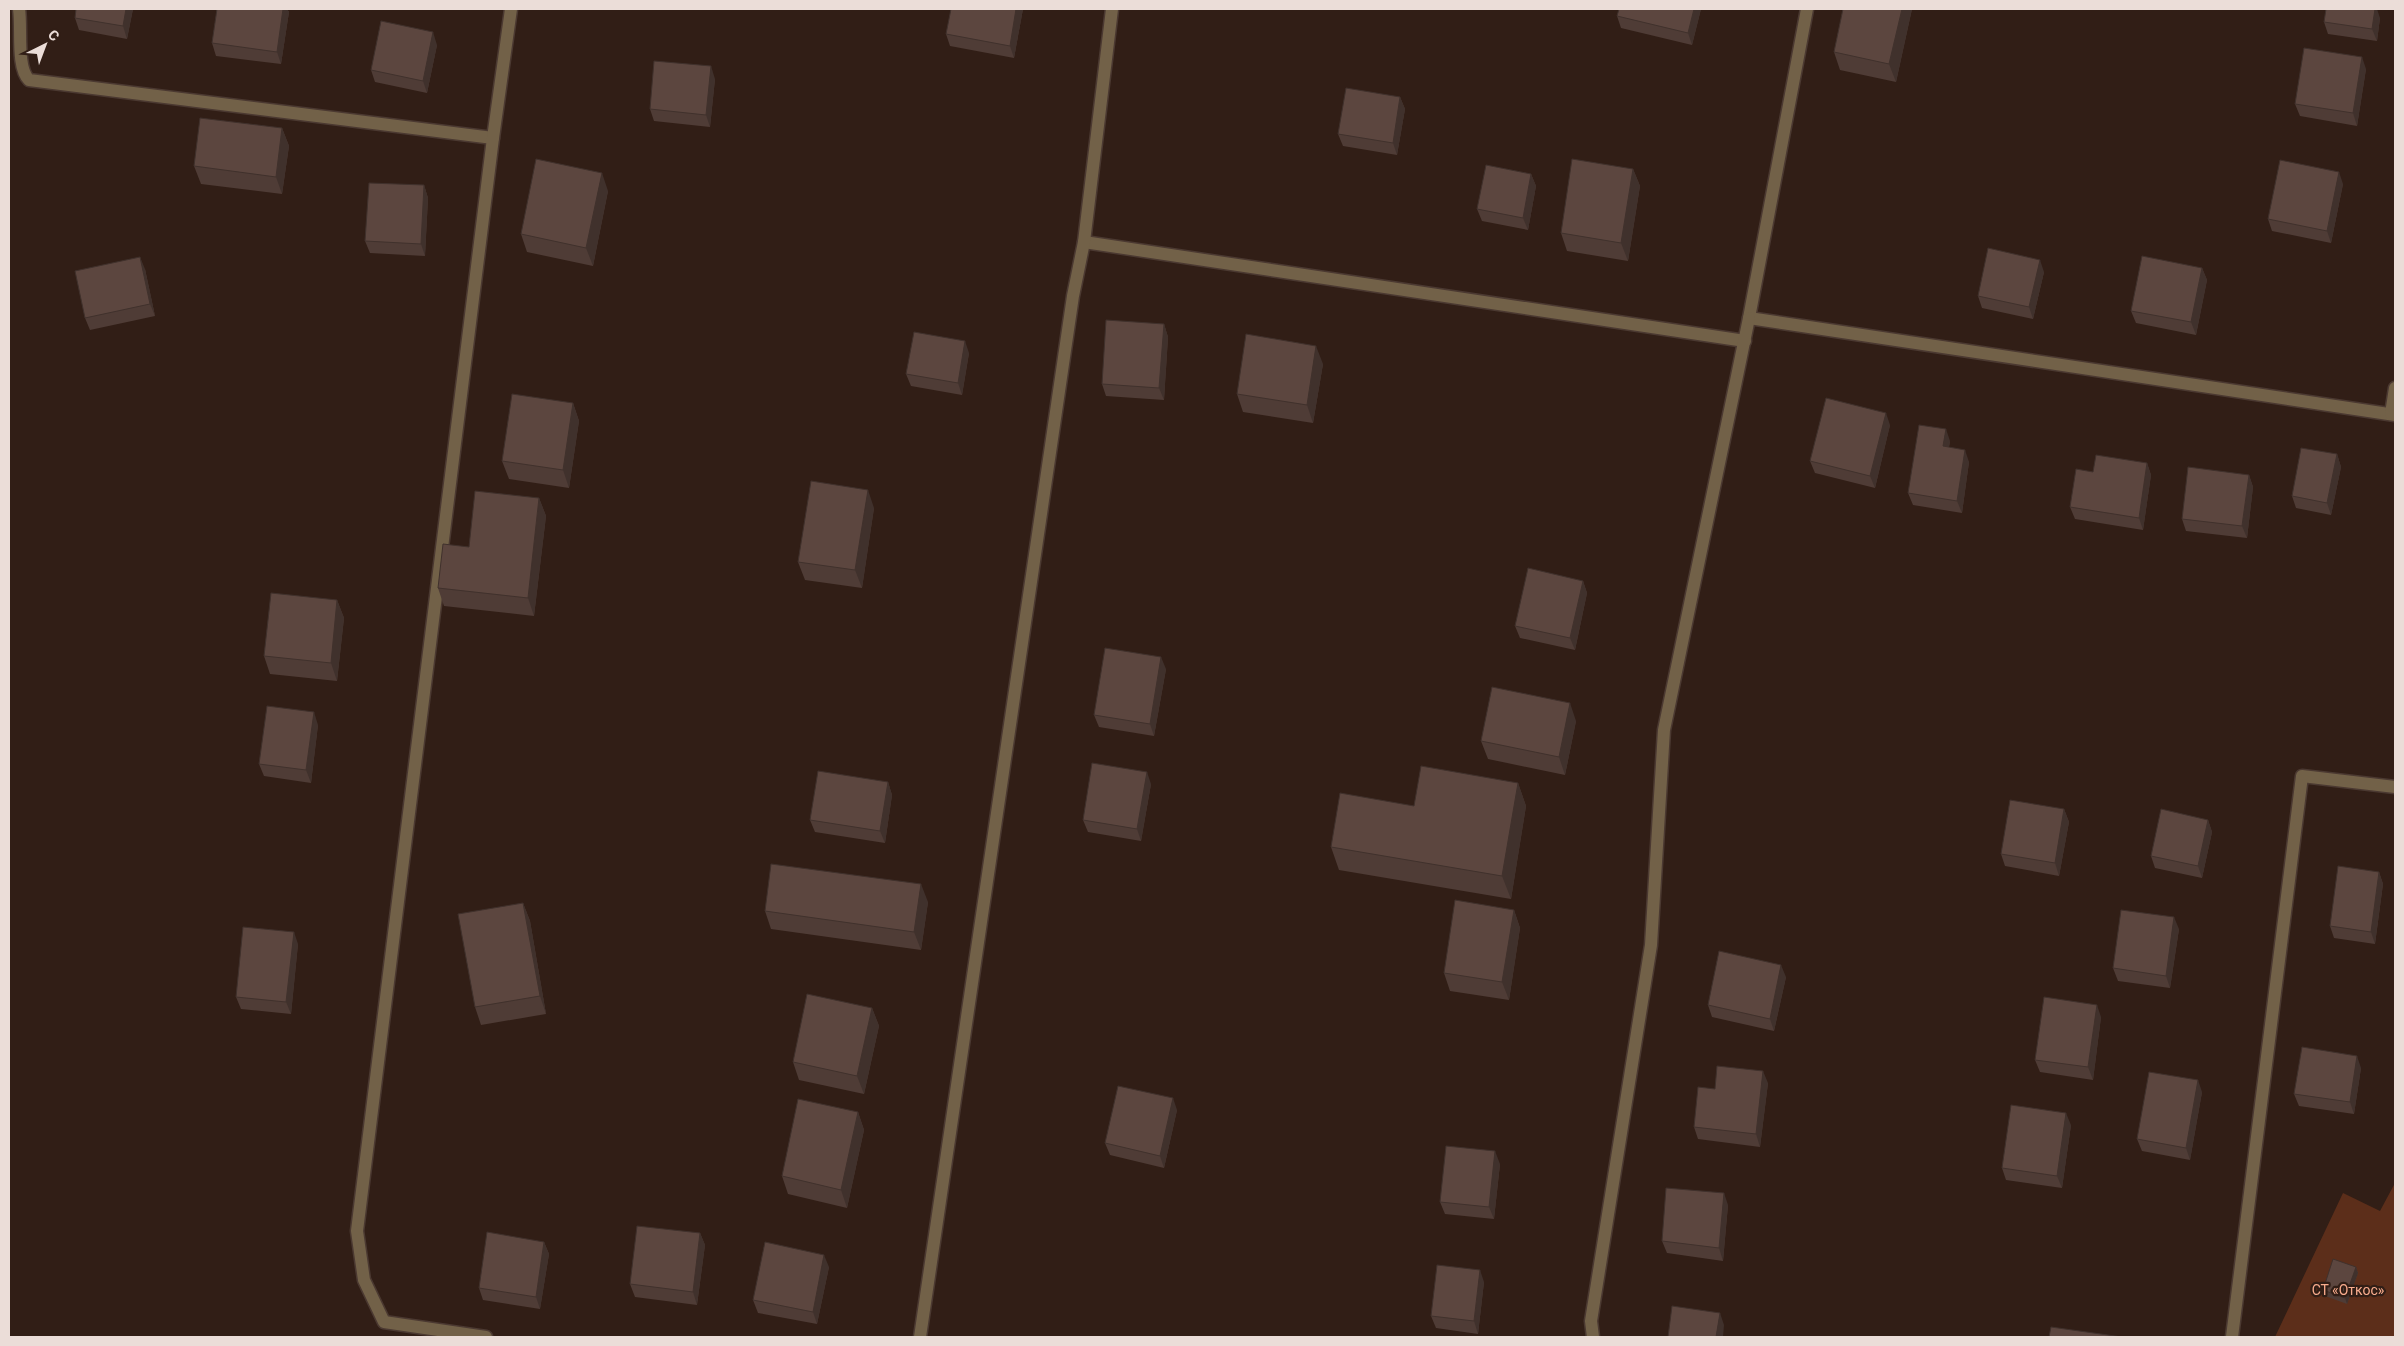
<svg xmlns="http://www.w3.org/2000/svg" width="2404" height="1346" font-family="Roboto,sans-serif">
  <style>
    .garden { fill: #5c2e1a }
    .lines { fill: none; stroke-linecap: round; stroke-linejoin: round }
    .minor-casing { stroke: #4b3931; stroke-width: 15 }
    .minor { stroke: #726148; stroke-width: 12 }
    .wall { fill: #4f3c36 }
    .shaded-wall { fill: #40312c }
    .building { fill: #5c463f; stroke: #40312c }
    .labels { text-anchor: middle; dominant-baseline: central; stroke-width: 4.5; stroke-linejoin: round; paint-order: stroke }
    .park-label { font-size: 14px; fill: #faad8e; stroke: #311e16 }
  </style>
  <rect width="100%" height="100%" fill="#311e16"/>
  <path class="garden" d="M 2395,1183 L 2395,1337 L 2275,1337 L 2343,1193 L 2380,1211 Z"/>
  <g class="lines">
    <defs>
      <g id="minor">
        <path d="M 19,9 C 22,28 16,67 29,80 L 493,138"/>
        <path d="M 1807,9 L 1749,318 L 2395,415"/>
        <path d="M 1084,242 L 1745,341"/>
        <path d="M 2391,414 L 2395,388"/>
        <path d="M 486,1337 L 384,1322 L 364,1280 L 357,1231 L 493,138 L 511,9"/>
        <path d="M 920,1337 L 1073,296 L 1084,242 L 1112,9"/>
        <path d="M 1593,1337 L 1591,1321 L 1651,945 L 1664,730 L 1749,318"/>
        <path d="M 2232,1337 L 2302,776 L 2395,787"/>
      </g>
    </defs>
    <use href="#minor" class="minor-casing"/>
    <use href="#minor" class="minor"/>
  </g>
  <g class="wall">
    <path d="M 133,9 L 127,39 L 79,30 L 75,18 Z"/>
    <path d="M 217,9 L 287,9 L 289,12 L 281,64 L 216,56 L 212,43 Z"/>
    <path d="M 1023,9 L 1014,58 L 950,46 L 946,34 Z"/>
    <path d="M 1701,9 L 1692,45 L 1621,28 L 1617,16 Z"/>
    <path d="M 1843,9 L 1912,9 L 1896,82 L 1840,70 L 1834,52 Z"/>
    <path d="M 2380,18 L 2377,41 L 2328,34 L 2324,22 Z"/>
    <path d="M 437,45 L 427,93 L 375,82 L 371,70 Z"/>
    <path d="M 2366,69 L 2357,126 L 2300,116 L 2295,104 Z"/>
    <path d="M 715,79 L 710,127 L 654,121 L 650,109 Z"/>
    <path d="M 1400,97 L 1405,109 L 1397,155 L 1343,146 L 1338,134 Z"/>
    <path d="M 282,128 L 289,146 L 282,194 L 201,184 L 194,166 Z"/>
    <path d="M 1633,169 L 1640,186 L 1628,261 L 1567,251 L 1561,233 Z"/>
    <path d="M 1531,174 L 1536,186 L 1528,230 L 1482,221 L 1477,209 Z"/>
    <path d="M 2343,184 L 2331,243 L 2272,231 L 2268,219 Z"/>
    <path d="M 424,185 L 428,198 L 425,256 L 370,253 L 365,241 Z"/>
    <path d="M 608,191 L 593,266 L 527,252 L 521,234 Z"/>
    <path d="M 2202,268 L 2207,280 L 2196,335 L 2136,323 L 2131,311 Z"/>
    <path d="M 145,269 L 155,316 L 90,330 L 85,318 Z"/>
    <path d="M 2044,272 L 2033,319 L 1982,308 L 1978,296 Z"/>
    <path d="M 1164,324 L 1168,337 L 1164,400 L 1106,396 L 1102,384 Z"/>
    <path d="M 969,353 L 962,395 L 911,386 L 906,374 Z"/>
    <path d="M 1323,364 L 1313,423 L 1243,412 L 1237,394 Z"/>
    <path d="M 573,403 L 579,421 L 569,488 L 509,479 L 502,461 Z"/>
    <path d="M 1890,425 L 1875,488 L 1815,473 L 1810,461 Z"/>
    <path d="M 1950,441 L 1949,447 L 1969,462 L 1962,513 L 1913,505 L 1908,493 Z"/>
    <path d="M 2337,454 L 2341,467 L 2331,515 L 2296,508 L 2292,496 Z"/>
    <path d="M 2147,463 L 2151,475 L 2143,530 L 2075,519 L 2070,507 L 2093,472 Z"/>
    <path d="M 2249,475 L 2253,487 L 2247,538 L 2186,531 L 2182,519 Z"/>
    <path d="M 539,498 L 546,516 L 534,616 L 444,606 L 438,588 L 469,547 Z"/>
    <path d="M 874,508 L 862,588 L 805,580 L 798,562 Z"/>
    <path d="M 1583,581 L 1587,593 L 1575,650 L 1520,638 L 1515,626 Z"/>
    <path d="M 337,600 L 344,618 L 337,681 L 270,674 L 264,656 Z"/>
    <path d="M 1166,669 L 1154,736 L 1099,727 L 1094,715 Z"/>
    <path d="M 1576,721 L 1565,775 L 1488,759 L 1481,741 Z"/>
    <path d="M 318,725 L 311,783 L 264,776 L 259,764 Z"/>
    <path d="M 888,782 L 892,795 L 885,843 L 815,832 L 810,820 Z"/>
    <path d="M 1518,783 L 1526,806 L 1511,899 L 1339,870 L 1331,847 L 1414,806 Z"/>
    <path d="M 1151,784 L 1141,841 L 1088,832 L 1083,820 Z"/>
    <path d="M 2064,809 L 2069,822 L 2059,876 L 2005,866 L 2001,854 Z"/>
    <path d="M 2208,820 L 2212,832 L 2202,878 L 2155,868 L 2151,856 Z"/>
    <path d="M 2379,872 L 2383,884 L 2375,944 L 2334,938 L 2330,926 Z"/>
    <path d="M 928,902 L 921,950 L 771,929 L 765,911 Z"/>
    <path d="M 523,903 L 530,921 L 546,1014 L 481,1025 L 475,1007 Z"/>
    <path d="M 1514,910 L 1520,928 L 1509,1000 L 1450,991 L 1444,973 Z"/>
    <path d="M 2179,929 L 2170,988 L 2118,981 L 2113,968 Z"/>
    <path d="M 298,944 L 291,1014 L 241,1009 L 236,997 Z"/>
    <path d="M 1786,977 L 1774,1031 L 1712,1017 L 1708,1005 Z"/>
    <path d="M 872,1008 L 879,1026 L 864,1094 L 799,1080 L 793,1062 Z"/>
    <path d="M 2101,1017 L 2093,1080 L 2040,1072 L 2035,1060 Z"/>
    <path d="M 2361,1068 L 2354,1114 L 2299,1106 L 2294,1094 Z"/>
    <path d="M 1768,1083 L 1760,1147 L 1698,1139 L 1694,1127 L 1715,1089 Z"/>
    <path d="M 2202,1092 L 2190,1160 L 2142,1151 L 2137,1139 Z"/>
    <path d="M 1177,1110 L 1164,1168 L 1110,1155 L 1105,1143 Z"/>
    <path d="M 858,1112 L 864,1130 L 847,1208 L 788,1194 L 782,1176 Z"/>
    <path d="M 2071,1125 L 2062,1188 L 2006,1180 L 2002,1168 Z"/>
    <path d="M 1500,1164 L 1494,1219 L 1445,1214 L 1440,1202 Z"/>
    <path d="M 1728,1205 L 1723,1261 L 1667,1253 L 1662,1241 Z"/>
    <path d="M 700,1233 L 705,1245 L 697,1305 L 635,1297 L 630,1284 Z"/>
    <path d="M 544,1242 L 549,1254 L 540,1309 L 483,1300 L 479,1288 Z"/>
    <path d="M 829,1267 L 817,1324 L 758,1313 L 753,1300 Z"/>
    <path d="M 2356,1267 L 2358,1273 L 2347,1304 L 2325,1296 L 2323,1290 Z"/>
    <path d="M 1484,1282 L 1478,1334 L 1436,1328 L 1431,1316 Z"/>
  </g>
  <g class="shaded-wall">
    <path d="M 126,9 L 133,9 L 127,39 L 123,26 Z"/>
    <path d="M 283,9 L 287,9 L 289,12 L 281,64 L 277,52 Z"/>
    <path d="M 1016,9 L 1023,9 L 1014,58 L 1010,46 Z"/>
    <path d="M 1694,9 L 1701,9 L 1692,45 L 1688,33 Z"/>
    <path d="M 1902,9 L 1912,9 L 1896,82 L 1889,64 Z"/>
    <path d="M 2375,9 L 2377,9 L 2380,18 L 2377,41 L 2372,29 Z"/>
    <path d="M 433,32 L 437,45 L 427,93 L 423,81 Z"/>
    <path d="M 2362,57 L 2366,69 L 2357,126 L 2353,113 Z"/>
    <path d="M 711,66 L 715,79 L 710,127 L 706,115 Z"/>
    <path d="M 1400,97 L 1405,109 L 1397,155 L 1393,143 Z"/>
    <path d="M 282,128 L 289,146 L 282,194 L 276,177 Z"/>
    <path d="M 1633,169 L 1640,186 L 1628,261 L 1621,243 Z"/>
    <path d="M 2339,172 L 2343,184 L 2331,243 L 2327,231 Z"/>
    <path d="M 602,173 L 608,191 L 593,266 L 586,248 Z"/>
    <path d="M 1531,174 L 1536,186 L 1528,230 L 1523,218 Z"/>
    <path d="M 424,185 L 428,198 L 425,256 L 421,244 Z"/>
    <path d="M 140,257 L 145,269 L 155,316 L 150,304 Z"/>
    <path d="M 2040,260 L 2044,272 L 2033,319 L 2029,307 Z"/>
    <path d="M 2202,268 L 2207,280 L 2196,335 L 2191,322 Z"/>
    <path d="M 1164,324 L 1168,337 L 1164,400 L 1159,388 Z"/>
    <path d="M 965,341 L 969,353 L 962,395 L 958,383 Z"/>
    <path d="M 1316,346 L 1323,364 L 1313,423 L 1307,405 Z"/>
    <path d="M 573,403 L 579,421 L 569,488 L 563,470 Z"/>
    <path d="M 1886,413 L 1890,425 L 1875,488 L 1870,476 Z"/>
    <path d="M 1946,429 L 1950,441 L 1947,458 L 1943,446 Z"/>
    <path d="M 1965,450 L 1969,462 L 1962,513 L 1957,501 Z"/>
    <path d="M 2337,454 L 2341,467 L 2331,515 L 2327,503 Z"/>
    <path d="M 2147,463 L 2151,475 L 2143,530 L 2139,518 Z"/>
    <path d="M 2249,475 L 2253,487 L 2247,538 L 2242,526 Z"/>
    <path d="M 868,490 L 874,508 L 862,588 L 855,570 Z"/>
    <path d="M 539,498 L 546,516 L 534,616 L 528,598 Z"/>
    <path d="M 1583,581 L 1587,593 L 1575,650 L 1570,638 Z"/>
    <path d="M 337,600 L 344,618 L 337,681 L 331,663 Z"/>
    <path d="M 1161,657 L 1166,669 L 1154,736 L 1150,724 Z"/>
    <path d="M 1570,703 L 1576,721 L 1565,775 L 1559,757 Z"/>
    <path d="M 314,712 L 318,725 L 311,783 L 306,770 Z"/>
    <path d="M 1147,772 L 1151,784 L 1141,841 L 1137,829 Z"/>
    <path d="M 888,782 L 892,795 L 885,843 L 880,831 Z"/>
    <path d="M 1518,783 L 1526,806 L 1511,899 L 1502,876 Z"/>
    <path d="M 2064,809 L 2069,822 L 2059,876 L 2055,863 Z"/>
    <path d="M 2208,820 L 2212,832 L 2202,878 L 2198,866 Z"/>
    <path d="M 2379,872 L 2383,884 L 2375,944 L 2371,932 Z"/>
    <path d="M 921,884 L 928,902 L 921,950 L 914,932 Z"/>
    <path d="M 523,903 L 530,921 L 546,1014 L 540,996 Z"/>
    <path d="M 1514,910 L 1520,928 L 1509,1000 L 1502,982 Z"/>
    <path d="M 2174,917 L 2179,929 L 2170,988 L 2166,976 Z"/>
    <path d="M 294,932 L 298,944 L 291,1014 L 286,1002 Z"/>
    <path d="M 1781,965 L 1786,977 L 1774,1031 L 1770,1019 Z"/>
    <path d="M 2097,1005 L 2101,1017 L 2093,1080 L 2088,1067 Z"/>
    <path d="M 872,1008 L 879,1026 L 864,1094 L 857,1076 Z"/>
    <path d="M 2357,1056 L 2361,1068 L 2354,1114 L 2350,1102 Z"/>
    <path d="M 1763,1071 L 1768,1083 L 1760,1147 L 1756,1134 Z"/>
    <path d="M 2198,1080 L 2202,1092 L 2190,1160 L 2186,1148 Z"/>
    <path d="M 1173,1098 L 1177,1110 L 1164,1168 L 1160,1156 Z"/>
    <path d="M 858,1112 L 864,1130 L 847,1208 L 841,1190 Z"/>
    <path d="M 2066,1113 L 2071,1125 L 2062,1188 L 2057,1176 Z"/>
    <path d="M 1495,1151 L 1500,1164 L 1494,1219 L 1489,1207 Z"/>
    <path d="M 1724,1193 L 1728,1205 L 1723,1261 L 1719,1248 Z"/>
    <path d="M 700,1233 L 705,1245 L 697,1305 L 693,1292 Z"/>
    <path d="M 544,1242 L 549,1254 L 540,1309 L 536,1297 Z"/>
    <path d="M 824,1255 L 829,1267 L 817,1324 L 813,1312 Z"/>
    <path d="M 2356,1267 L 2358,1273 L 2347,1304 L 2345,1298 Z"/>
    <path d="M 1480,1270 L 1484,1282 L 1478,1334 L 1474,1321 Z"/>
    <path d="M 1720,1313 L 1724,1325 L 1723,1337 L 1716,1337 Z"/>
  </g>
  <g class="building">
    <path d="M 76,9 L 126,9 L 123,26 L 75,18 Z"/>
    <path d="M 217,9 L 283,9 L 277,52 L 212,43 Z"/>
    <path d="M 951,9 L 1016,9 L 1010,46 L 946,34 Z"/>
    <path d="M 1619,9 L 1694,9 L 1688,33 L 1617,16 Z"/>
    <path d="M 1843,9 L 1902,9 L 1889,64 L 1834,52 Z"/>
    <path d="M 2326,9 L 2375,9 L 2372,29 L 2324,22 Z"/>
    <path d="M 381,21 L 433,32 L 423,81 L 371,70 Z"/>
    <path d="M 2304,48 L 2362,57 L 2353,113 L 2295,104 Z"/>
    <path d="M 654,61 L 711,66 L 706,115 L 650,109 Z"/>
    <path d="M 1346,88 L 1400,97 L 1393,143 L 1338,134 Z"/>
    <path d="M 200,118 L 282,128 L 276,177 L 194,166 Z"/>
    <path d="M 536,159 L 602,173 L 586,248 L 521,234 Z"/>
    <path d="M 1572,159 L 1633,169 L 1621,243 L 1561,233 Z"/>
    <path d="M 2280,160 L 2339,172 L 2327,231 L 2268,219 Z"/>
    <path d="M 1486,165 L 1531,174 L 1523,218 L 1477,209 Z"/>
    <path d="M 369,183 L 424,185 L 421,244 L 365,241 Z"/>
    <path d="M 1988,248 L 2040,260 L 2029,307 L 1978,296 Z"/>
    <path d="M 2142,256 L 2202,268 L 2191,322 L 2131,311 Z"/>
    <path d="M 140,257 L 150,304 L 85,318 L 75,271 Z"/>
    <path d="M 1106,320 L 1164,324 L 1159,388 L 1102,384 Z"/>
    <path d="M 914,332 L 965,341 L 958,383 L 906,374 Z"/>
    <path d="M 1246,334 L 1316,346 L 1307,405 L 1237,394 Z"/>
    <path d="M 512,394 L 573,403 L 563,470 L 502,461 Z"/>
    <path d="M 1826,398 L 1886,413 L 1870,476 L 1810,461 Z"/>
    <path d="M 1919,425 L 1946,429 L 1943,446 L 1965,450 L 1957,501 L 1908,493 Z"/>
    <path d="M 2301,448 L 2337,454 L 2327,503 L 2292,496 Z"/>
    <path d="M 2096,455 L 2147,463 L 2139,518 L 2070,507 L 2076,469 L 2093,472 Z"/>
    <path d="M 2188,467 L 2249,475 L 2242,526 L 2182,519 Z"/>
    <path d="M 811,481 L 868,490 L 855,570 L 798,562 Z"/>
    <path d="M 475,491 L 539,498 L 528,598 L 438,588 L 443,544 L 469,547 Z"/>
    <path d="M 1528,568 L 1583,581 L 1570,638 L 1515,626 Z"/>
    <path d="M 271,593 L 337,600 L 331,663 L 264,656 Z"/>
    <path d="M 1105,648 L 1161,657 L 1150,724 L 1094,715 Z"/>
    <path d="M 1492,687 L 1570,703 L 1559,757 L 1481,741 Z"/>
    <path d="M 267,706 L 314,712 L 306,770 L 259,764 Z"/>
    <path d="M 1092,763 L 1147,772 L 1137,829 L 1083,820 Z"/>
    <path d="M 1421,766 L 1518,783 L 1502,876 L 1331,847 L 1340,793 L 1414,806 Z"/>
    <path d="M 818,771 L 888,782 L 880,831 L 810,820 Z"/>
    <path d="M 2010,800 L 2064,809 L 2055,863 L 2001,854 Z"/>
    <path d="M 2161,809 L 2208,820 L 2198,866 L 2151,856 Z"/>
    <path d="M 771,864 L 921,884 L 914,932 L 765,911 Z"/>
    <path d="M 2338,866 L 2379,872 L 2371,932 L 2330,926 Z"/>
    <path d="M 1455,900 L 1514,910 L 1502,982 L 1444,973 Z"/>
    <path d="M 523,903 L 540,996 L 475,1007 L 458,914 Z"/>
    <path d="M 2121,910 L 2174,917 L 2166,976 L 2113,968 Z"/>
    <path d="M 243,927 L 294,932 L 286,1002 L 236,997 Z"/>
    <path d="M 1719,951 L 1781,965 L 1770,1019 L 1708,1005 Z"/>
    <path d="M 807,994 L 872,1008 L 857,1076 L 793,1062 Z"/>
    <path d="M 2044,997 L 2097,1005 L 2088,1067 L 2035,1060 Z"/>
    <path d="M 2302,1047 L 2357,1056 L 2350,1102 L 2294,1094 Z"/>
    <path d="M 1717,1066 L 1763,1071 L 1756,1134 L 1694,1127 L 1698,1087 L 1715,1089 Z"/>
    <path d="M 2149,1072 L 2198,1080 L 2186,1148 L 2137,1139 Z"/>
    <path d="M 1118,1086 L 1173,1098 L 1160,1156 L 1105,1143 Z"/>
    <path d="M 798,1099 L 858,1112 L 841,1190 L 782,1176 Z"/>
    <path d="M 2011,1105 L 2066,1113 L 2057,1176 L 2002,1168 Z"/>
    <path d="M 1446,1146 L 1495,1151 L 1489,1207 L 1440,1202 Z"/>
    <path d="M 1666,1188 L 1724,1193 L 1719,1248 L 1662,1241 Z"/>
    <path d="M 637,1226 L 700,1233 L 693,1292 L 630,1284 Z"/>
    <path d="M 487,1232 L 544,1242 L 536,1297 L 479,1288 Z"/>
    <path d="M 765,1242 L 824,1255 L 813,1312 L 753,1300 Z"/>
    <path d="M 2333,1259 L 2356,1267 L 2345,1298 L 2323,1290 Z"/>
    <path d="M 1437,1265 L 1480,1270 L 1474,1321 L 1431,1316 Z"/>
    <path d="M 1672,1306 L 1720,1313 L 1716,1337 L 1668,1337 Z"/>
    <path d="M 2051,1327 L 2122,1337 L 2049,1337 Z"/>
  </g>
  <g class="labels">
    <g class="park-label">
      <text x="2348" y="1290">СТ «Откос»</text>
    </g>
  </g>
  <rect width="2404" height="1346" fill="none" stroke="#ebddd8" stroke-width="20"/>
  <g transform="translate(45 45) rotate(42)" stroke="#311e16" stroke-width="4" paint-order="stroke">
  <path d="M0-4L9 19L0 12L-9 19Z" fill="#ebddd8"/>
  <text y="-8" font-size="14" font-weight="bold" text-anchor="middle" fill="#ebddd8">С</text>
  </g>
</svg>
